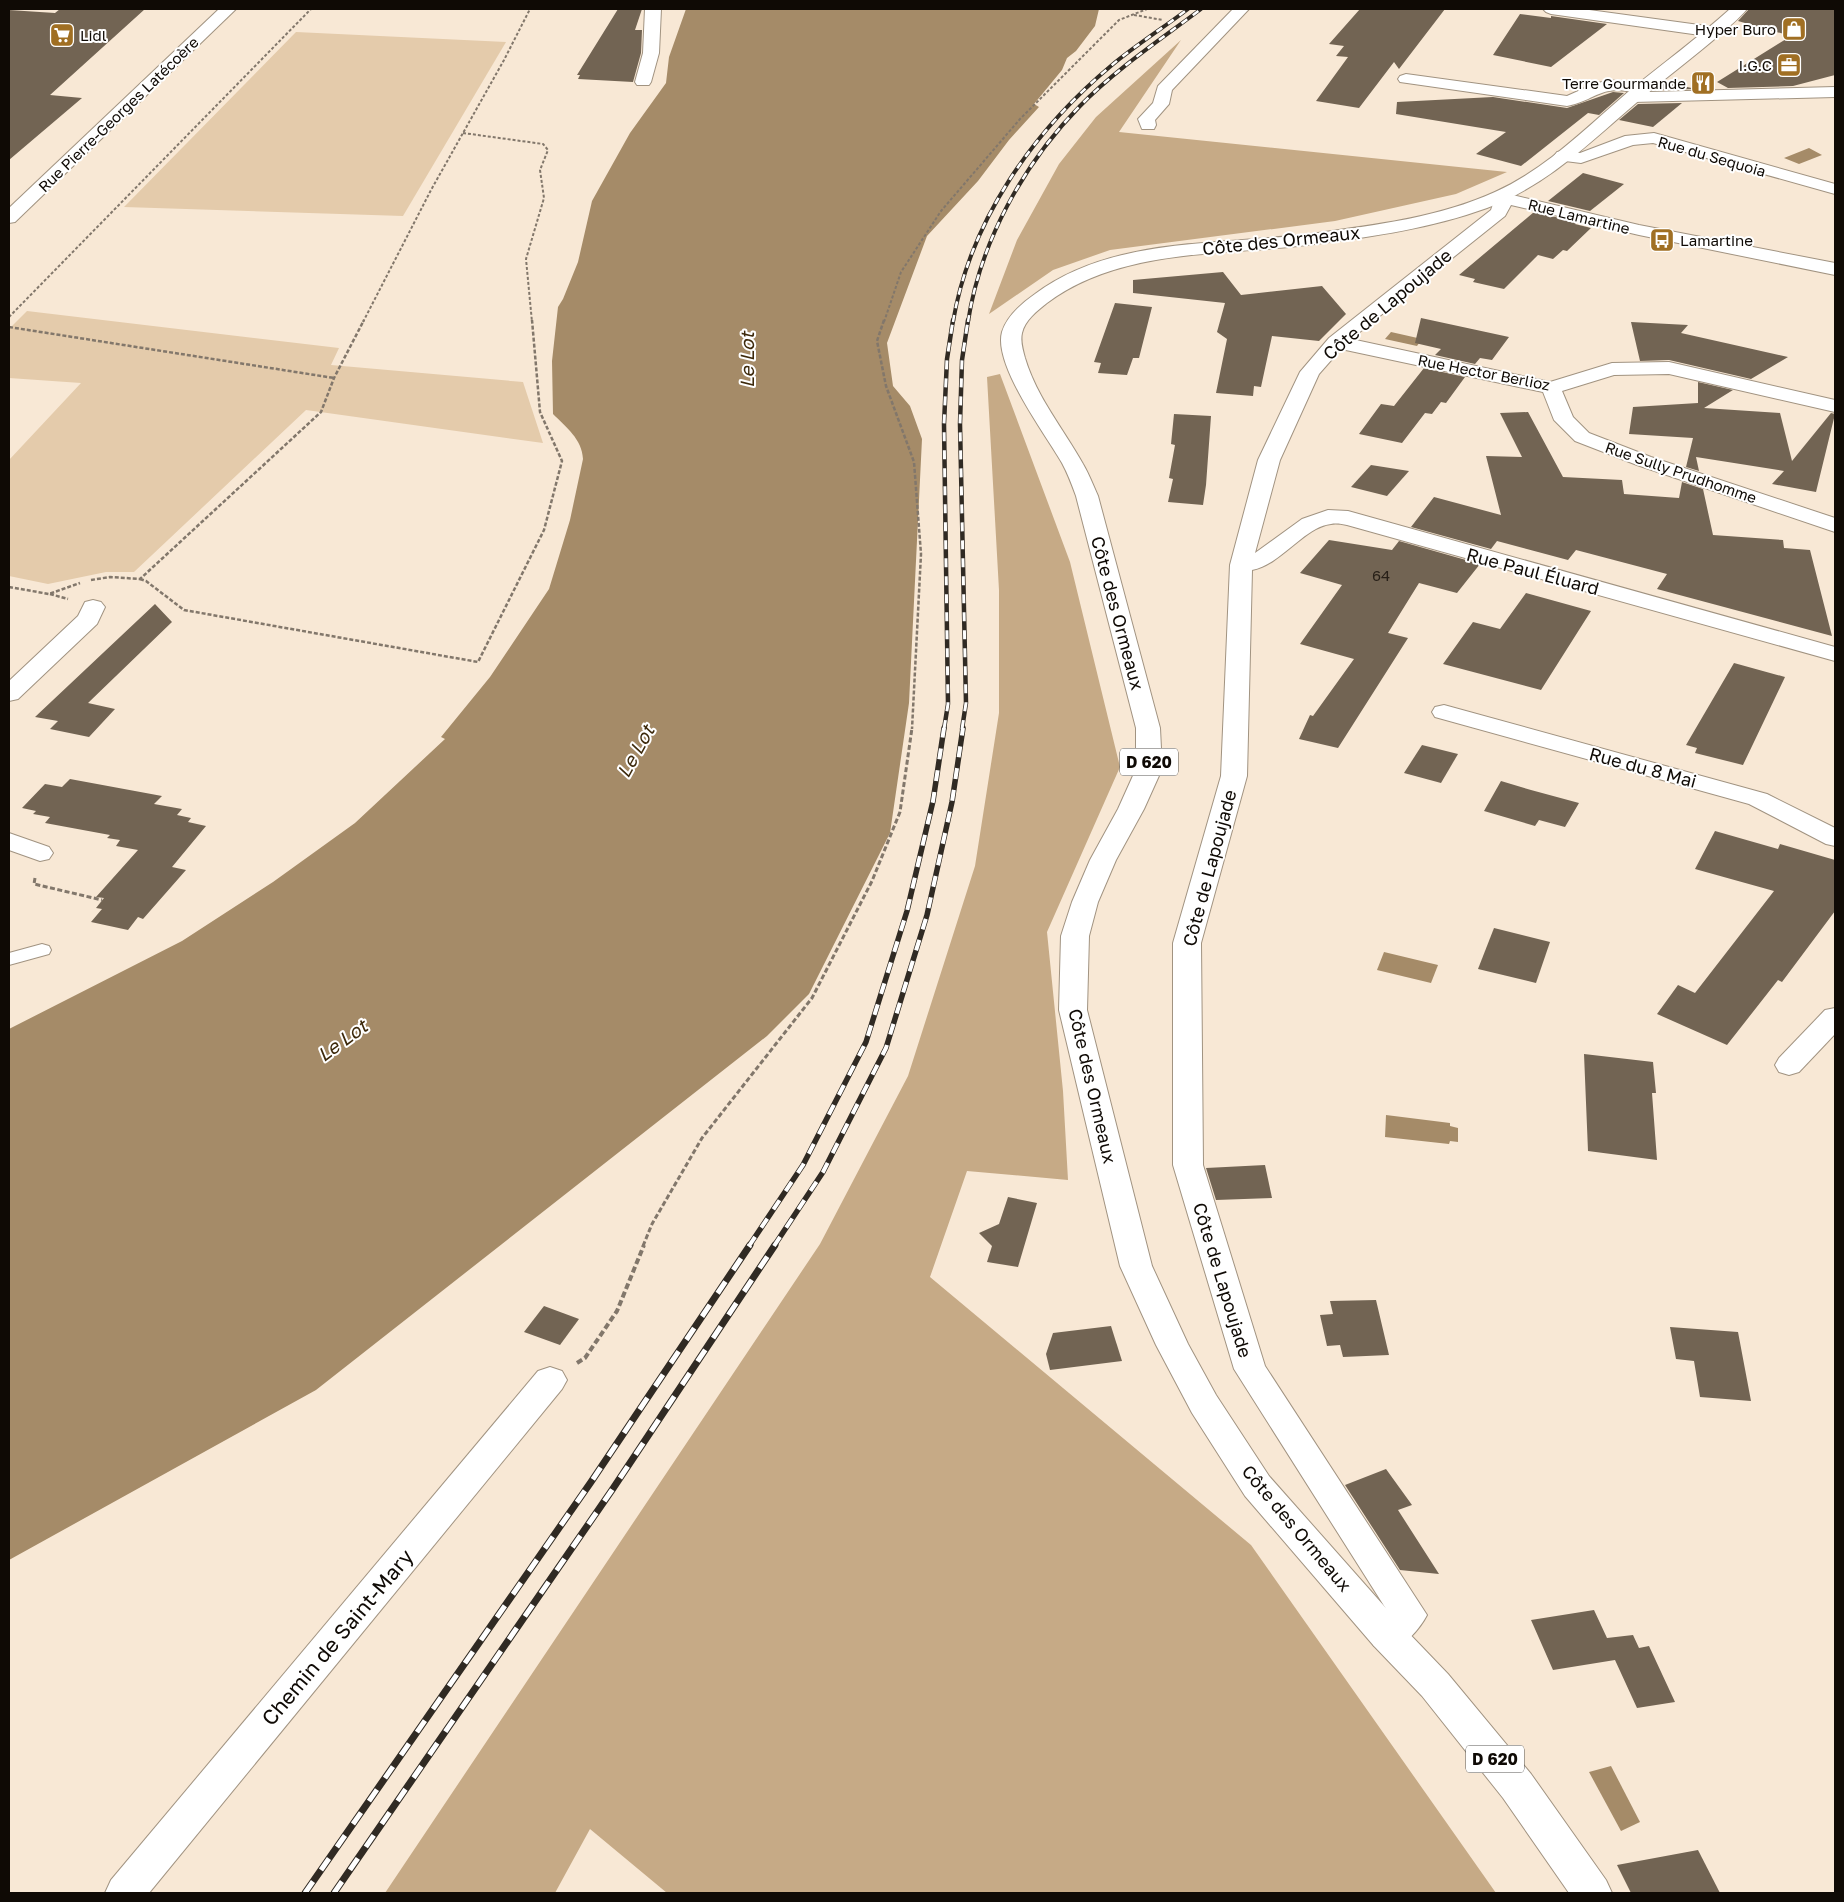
<svg xmlns="http://www.w3.org/2000/svg" width="1844" height="1902" font-family="'Golos Text',sans-serif">
  <style>
    .green { fill: #e4cbab }
    .forest { fill: #c6aa86 }
    .water { fill: #a58b68 }
    .building { fill: #726453 }
    .lines { fill: none; stroke-linecap: round; stroke-linejoin: round }
    .service-casing { stroke: #a19381; stroke-width: 2 }
    .minor-casing { stroke: #a19381; stroke-width: 2 }
    .primary-casing { stroke: #a19381; stroke-width: 2 }
    .path-far3 { stroke: #82776b; stroke-width: 2; stroke-dasharray: 3 2; stroke-linecap: butt }
    .path-far2 { stroke: #82776b; stroke-width: 2.5; stroke-dasharray: 4 2; stroke-linecap: butt }
    .path-far1 { stroke: #82776b; stroke-width: 3; stroke-dasharray: 5 2.5; stroke-linecap: butt }
    .path { stroke: #82776b; stroke-width: 4; stroke-dasharray: 6 3; stroke-linecap: butt }
    .service { fill: #fff; fill-rule: evenodd }
    .minor { fill: #fff; fill-rule: evenodd }
    .primary { fill: #fff; fill-rule: evenodd }
    .rail-far3-casing { stroke: #302a23; stroke-width: 4 }
    .rail-far2-casing { stroke: #302a23; stroke-width: 4.5 }
    .rail-far1-casing { stroke: #302a23; stroke-width: 5.5 }
    .rail-casing { stroke: #302a23; stroke-width: 7 }
    .rail-far3 { stroke: #fff; stroke-width: 2.5; stroke-dasharray: 7; stroke-linecap: butt }
    .rail-far2 { stroke: #fff; stroke-width: 3; stroke-dasharray: 9; stroke-linecap: butt }
    .rail-far1 { stroke: #fff; stroke-width: 4; stroke-dasharray: 11; stroke-linecap: butt }
    .rail { stroke: #fff; stroke-width: 5; stroke-dasharray: 14; stroke-linecap: butt }
    .labels { text-anchor: middle; dominant-baseline: central; stroke-width: 4; stroke-linejoin: round; paint-order: stroke }
    .far-poi-label { font-size: 15px; fill: #0f0a05; stroke: #fff; text-anchor: end }
    .far-street-label { font-size: 15px; fill: #0f0a05; stroke: #fff }
    .number-label { font-size: 15px; fill: #282018 }
    .shield { fill: #fff; stroke: #575450; stroke-width: 1 }
    .shield-label { font-size: 16px; font-weight: bold; fill: #0f0a05 }
    .street-label { font-size: 18px; fill: #0f0a05; stroke: #fff }
    .water-label { font-size: 19px; font-style: italic; fill: #3d290b; stroke: #fff }
    .near-street-label { font-size: 21px; fill: #0f0a05; stroke: #fff }
  </style>
  <rect width="100%" height="100%" fill="#f8e8d5"/>
  <g class="green">
    <path d="M 296,32 L 506,42 L 403,216 L 124,207 Z"/>
    <path d="M 27,311 L 339,348 L 331,365 L 523,382 L 543,443 L 306,410 L 134,572 L 106,572 L 48,584 L 9,576 L 9,460 L 81,383 L 9,378 L 9,329 Z"/>
  </g>
  <g class="forest">
    <path d="M 1181,40 L 1119,132 L 1507,172 L 1456,194 L 1335,221 L 1110,250 L 1053,270 L 989,314 L 1017,240 L 1059,164 L 1096,117 Z"/>
    <path d="M 1000,374 L 1070,562 L 1120,767 L 1047,932 L 1063,1091 L 1068,1180 L 967,1171 L 930,1277 L 1251,1545 L 1496,1893 L 667,1893 L 590,1829 L 555,1893 L 385,1893 L 820,1244 L 908,1076 L 975,866 L 999,713 L 999,590 L 987,377 Z"/>
  </g>
  <g class="water">
    <path d="M 686,9 L 1099,9 L 1095,26 L 1076,51 L 1067,58 L 1062,70 L 1034,104 L 1039,107 L 1009,140 L 978,181 L 927,236 L 887,343 L 893,386 L 910,406 L 922,439 L 909,703 L 890,833 L 809,994 L 767,1036 L 316,1390 L 9,1560 L 9,1029 L 182,941 L 273,882 L 355,823 L 445,739 L 441,737 L 490,677 L 549,589 L 570,520 L 583,459 C 582,439 566,427 553,414 L 552,361 L 558,307 L 563,299 L 578,262 L 592,201 L 630,133 L 666,83 L 669,57 Z"/>
    <path d="M 1809,148 L 1822,155 L 1799,164 L 1784,158 Z"/>
    <path d="M 1391,332 L 1422,339 L 1417,346 L 1385,339 Z"/>
    <path d="M 1384,952 L 1438,965 L 1431,983 L 1377,970 Z"/>
    <path d="M 1386,1115 L 1450,1123 L 1450,1126 L 1458,1128 L 1458,1142 L 1450,1141 L 1449,1144 L 1385,1137 Z"/>
    <path d="M 1611,1766 L 1640,1822 L 1621,1831 L 1589,1772 Z"/>
  </g>
  <g class="building">
    <path d="M 60,9 L 145,9 L 50,95 L 82,98 L 9,160 L 9,10 L 55,13 Z"/>
    <path d="M 618,9 L 642,9 L 635,30 L 642,30 L 641,53 L 633,82 L 578,79 L 580,75 L 577,75 Z"/>
    <path d="M 1360,9 L 1445,9 L 1399,69 L 1394,62 L 1359,108 L 1316,101 L 1348,57 L 1336,56 L 1344,46 L 1329,44 Z"/>
    <path d="M 1749,9 L 1835,9 L 1835,75 L 1793,86 L 1728,88 L 1717,82 L 1791,36 L 1738,21 Z"/>
    <path d="M 1520,14 L 1551,18 L 1551,16 L 1607,24 L 1551,67 L 1493,55 Z"/>
    <path d="M 1665,82 L 1696,89 L 1655,90 Z"/>
    <path d="M 1613,92 L 1624,93 L 1599,115 L 1588,113 L 1521,166 L 1476,154 L 1506,132 L 1396,114 L 1397,102 L 1493,97 L 1567,108 Z"/>
    <path d="M 1682,103 L 1653,127 L 1619,120 L 1638,104 Z"/>
    <path d="M 1583,173 L 1624,184 L 1590,211 L 1548,201 Z"/>
    <path d="M 1534,212 L 1577,222 L 1575,224 L 1591,228 L 1567,251 L 1563,250 L 1553,259 L 1538,255 L 1504,289 L 1473,282 L 1475,279 L 1459,275 Z"/>
    <path d="M 1223,272 L 1241,295 L 1322,286 L 1346,314 L 1319,341 L 1272,336 L 1261,387 L 1254,386 L 1253,396 L 1216,393 L 1227,339 L 1217,332 L 1225,303 L 1133,293 L 1133,280 Z"/>
    <path d="M 1115,303 L 1152,307 L 1139,358 L 1133,358 L 1127,375 L 1098,373 L 1101,363 L 1094,362 Z"/>
    <path d="M 1421,318 L 1509,337 L 1492,360 L 1480,358 L 1475,364 L 1435,355 L 1441,349 L 1415,343 Z"/>
    <path d="M 1631,322 L 1688,325 L 1681,333 L 1788,357 L 1751,379 L 1669,360 L 1640,361 Z"/>
    <path d="M 1424,368 L 1465,377 L 1446,403 L 1441,402 L 1432,414 L 1425,413 L 1402,443 L 1359,434 L 1381,404 L 1394,406 Z"/>
    <path d="M 1698,382 L 1733,390 L 1704,408 L 1780,413 L 1792,461 L 1831,413 L 1835,414 L 1816,492 L 1772,484 L 1784,471 L 1696,457 L 1699,471 L 1686,467 L 1693,438 L 1629,434 L 1633,407 L 1698,403 Z"/>
    <path d="M 1528,412 L 1563,477 L 1622,480 L 1624,494 L 1679,498 L 1682,482 L 1703,489 L 1713,535 L 1783,540 L 1784,548 L 1810,550 L 1832,636 L 1657,589 L 1667,574 L 1576,550 L 1568,560 L 1497,541 L 1491,549 L 1411,527 L 1434,497 L 1501,515 L 1486,456 L 1522,457 L 1500,413 Z"/>
    <path d="M 1174,414 L 1211,416 L 1206,485 L 1203,505 L 1168,502 L 1173,479 L 1169,478 L 1175,445 L 1171,444 Z"/>
    <path d="M 1371,465 L 1409,471 L 1387,496 L 1351,487 Z"/>
    <path d="M 1329,540 L 1392,550 L 1399,541 L 1480,564 L 1457,593 L 1419,583 L 1388,633 L 1408,638 L 1338,748 L 1299,739 L 1310,715 L 1313,716 L 1354,659 L 1300,644 L 1342,585 L 1300,573 Z"/>
    <path d="M 1526,593 L 1591,611 L 1541,690 L 1443,664 L 1473,622 L 1500,629 Z"/>
    <path d="M 155,604 L 172,622 L 88,703 L 115,709 L 89,737 L 50,729 L 58,721 L 35,717 Z"/>
    <path d="M 1734,663 L 1785,677 L 1743,765 L 1695,753 L 1697,748 L 1686,745 Z"/>
    <path d="M 1422,745 L 1458,754 L 1441,783 L 1404,773 Z"/>
    <path d="M 70,779 L 162,796 L 154,804 L 182,809 L 177,815 L 191,818 L 188,822 L 206,826 L 172,867 L 186,870 L 143,919 L 138,917 L 128,930 L 91,922 L 102,909 L 96,908 L 104,898 L 96,897 L 138,850 L 116,846 L 120,840 L 107,838 L 110,835 L 45,823 L 50,817 L 33,814 L 36,811 L 22,808 L 45,784 L 62,787 Z"/>
    <path d="M 1501,781 L 1531,790 L 1579,803 L 1565,827 L 1539,820 L 1535,826 L 1484,811 Z"/>
    <path d="M 1715,831 L 1778,849 L 1780,844 L 1835,860 L 1835,911 L 1782,982 L 1778,980 L 1727,1045 L 1657,1014 L 1678,985 L 1695,993 L 1774,891 L 1695,869 Z"/>
    <path d="M 1494,928 L 1550,942 L 1536,983 L 1478,969 Z"/>
    <path d="M 1584,1054 L 1653,1062 L 1656,1093 L 1652,1093 L 1657,1160 L 1588,1151 Z"/>
    <path d="M 1265,1165 L 1272,1198 L 1216,1200 L 1206,1168 Z"/>
    <path d="M 1008,1197 L 1037,1203 L 1018,1267 L 987,1262 L 992,1246 L 979,1233 L 999,1224 Z"/>
    <path d="M 1376,1300 L 1389,1355 L 1343,1357 L 1340,1345 L 1327,1346 L 1320,1315 L 1333,1314 L 1330,1301 Z"/>
    <path d="M 544,1306 L 579,1319 L 560,1345 L 524,1332 Z"/>
    <path d="M 1111,1326 L 1122,1361 L 1050,1370 L 1046,1354 L 1053,1333 Z"/>
    <path d="M 1670,1327 L 1738,1332 L 1751,1401 L 1700,1397 L 1694,1361 L 1676,1359 Z"/>
    <path d="M 1386,1469 L 1412,1505 L 1398,1510 L 1439,1574 L 1400,1570 L 1345,1485 Z"/>
    <path d="M 1594,1610 L 1607,1638 L 1633,1635 L 1639,1648 L 1649,1646 L 1675,1702 L 1637,1708 L 1615,1660 L 1553,1670 L 1531,1620 Z"/>
    <path d="M 1698,1850 L 1720,1893 L 1631,1893 L 1617,1865 Z"/>
  </g>
  <g class="lines">
    <defs>
      <path id="service" d="M 42,944 L 49,946 L 51,950 L 49,954 L 9,965 L 9,953 Z"/>
      <g id="minor">
        <path d="M 219,9 L 236,9 L 15,222 L 9,223 L 9,208 Z"/>
        <path d="M 645,9 L 661,9 L 659,53 L 651,82 L 649,85 L 637,85 L 635,82 L 643,53 Z"/>
        <path d="M 1233,9 L 1249,9 L 1172,90 L 1169,104 L 1155,120 L 1156,125 L 1154,129 L 1142,129 L 1138,119 L 1153,103 L 1158,86 Z"/>
        <path d="M 1543,9 L 1582,9 L 1714,27 L 1720,29 L 1722,32 L 1720,35 L 1714,37 L 1551,14 L 1546,12 Z"/>
        <path d="M 1406,74 L 1567,96 L 1594,84 L 1610,80 L 1649,86 L 1651,89 L 1649,92 L 1835,87 L 1835,97 L 1633,102 L 1627,101 L 1625,97 L 1627,93 L 1633,92 C 1600,85 1596,100 1567,106 L 1400,82 L 1398,79 L 1400,76 Z"/>
        <path d="M 1654,133 L 1835,184 L 1835,194 L 1653,143 L 1633,145 L 1581,163 L 1557,160 L 1554,156 L 1557,152 L 1563,151 L 1580,153 L 1625,136 Z"/>
        <path d="M 1500,192 L 1639,225 L 1835,263 L 1835,275 L 1639,235 L 1511,205 L 1505,216 L 1351,339 L 1550,382 L 1612,363 L 1669,362 L 1835,400 L 1835,412 L 1669,374 L 1614,375 L 1562,391 L 1573,417 L 1589,433 L 1651,457 L 1835,518 L 1835,532 L 1637,465 L 1575,441 L 1554,420 L 1543,392 L 1341,349 L 1319,374 L 1280,460 L 1255,553 L 1302,519 L 1328,510 L 1348,511 L 1835,647 L 1835,661 L 1347,525 C 1342,524 1336,523 1331,524 C 1304,527 1282,564 1252,570 L 1247,776 L 1201,943 L 1203,1165 L 1265,1366 L 1427,1615 C 1421,1627 1401,1652 1386,1650 C 1382,1649 1378,1647 1374,1646 L 1369,1635 L 1374,1624 L 1388,1612 L 1234,1369 L 1173,1165 L 1173,943 L 1221,776 L 1230,565 L 1258,460 L 1300,372 L 1329,338 L 1491,210 L 1493,204 L 1491,197 L 1494,193 Z"/>
        <path d="M 93,600 L 101,602 L 105,607 L 97,624 L 18,699 L 9,701 L 9,681 L 78,616 L 85,602 Z"/>
        <path d="M 1444,705 L 1767,794 L 1835,828 L 1835,846 L 1826,844 L 1749,804 L 1435,717 L 1432,712 L 1435,707 Z"/>
        <path d="M 9,833 L 49,847 L 53,853 L 49,859 L 40,861 L 9,850 Z"/>
        <path d="M 1835,1008 L 1835,1034 L 1799,1072 L 1789,1075 L 1779,1072 L 1775,1065 L 1779,1058 L 1825,1010 Z"/>
        <path d="M 550,1367 L 562,1371 L 567,1380 L 562,1389 L 149,1893 L 105,1893 L 111,1880 L 538,1371 Z"/>
      </g>
      <path id="primary" d="M 1730,9 L 1747,9 C 1739,19 1727,28 1717,37 C 1697,54 1675,71 1654,88 C 1601,131 1554,183 1487,208 C 1432,228 1372,237 1315,244 C 1226,256 1122,247 1047,303 C 1037,311 1025,320 1022,333 C 1020,342 1023,350 1025,358 C 1037,398 1063,428 1083,464 C 1089,474 1093,485 1098,496 L 1160,728 L 1162,769 L 1144,809 L 1116,860 L 1098,902 L 1089,936 L 1087,1010 L 1152,1266 L 1188,1344 L 1216,1395 L 1269,1476 L 1400,1624 L 1448,1674 L 1531,1774 L 1606,1880 L 1612,1893 L 1569,1893 L 1503,1798 L 1422,1696 L 1374,1646 L 1245,1496 L 1192,1413 L 1156,1345 L 1120,1266 L 1059,1010 L 1061,936 L 1072,902 L 1090,860 L 1118,809 L 1136,769 L 1136,728 L 1076,496 C 1072,485 1068,474 1062,463 C 1046,435 993,365 1002,332 C 1007,316 1022,303 1035,294 C 1114,235 1224,246 1318,233 C 1377,225 1440,217 1495,192 C 1546,169 1586,128 1628,92 C 1662,64 1698,38 1730,9 Z"/>
    </defs>
    <use href="#service" class="service-casing"/>
    <use href="#minor" class="minor-casing"/>
    <use href="#primary" class="primary-casing"/>
    <g class="path-far3">
      <path d="M 1134,15 L 1163,20"/>
      <path d="M 463,133 L 543,144 L 548,150 L 540,170 L 544,198 L 526,259 L 532,322"/>
      <path d="M 9,317 L 311,9"/>
      <path d="M 363,322 L 431,190 L 504,60 L 530,9"/>
      <path d="M 884,322 L 901,272 L 941,211 L 1020,119 L 1119,20 L 1147,9"/>
    </g>
    <g class="path-far2">
      <path d="M 884,320 L 877,341 L 886,386 L 914,462 L 921,554 L 912,729"/>
      <path d="M 9,327 L 334,378"/>
      <path d="M 140,579 L 146,581 L 184,610 L 478,662 L 544,530 L 562,461 L 540,412 L 532,320"/>
      <path d="M 91,580 L 110,577 L 140,579 L 321,412 L 334,378 L 364,320"/>
      <path d="M 9,587 L 49,594 L 80,583"/>
      <path d="M 50,594 L 68,599"/>
    </g>
    <g class="path-far1">
      <path d="M 35,878 L 34,884 L 102,900"/>
      <path d="M 643,1246 L 652,1224 L 702,1138 L 812,998 L 872,881 L 900,812 L 912,728"/>
    </g>
    <path class="path" d="M 577,1363 L 585,1358 L 617,1311 L 644,1245"/>
    <use href="#service" class="service"/>
    <use href="#minor" class="minor"/>
    <use href="#primary" class="primary"/>
    <defs>
      <g id="rail-far3">
        <path d="M 953,322 C 970,220 1034,130 1112,65 C 1136,45 1163,28 1188,9"/>
        <path d="M 968,322 C 980,242 1024,163 1080,106 C 1116,69 1160,40 1201,9"/>
      </g>
      <g id="rail-far2">
        <path d="M 944,729 L 948,704 L 944,424 L 947,359 L 953,320"/>
        <path d="M 962,729 L 966,703 L 960,424 L 962,360 L 968,320"/>
      </g>
      <g id="rail-far1">
        <path d="M 749,1246 L 803,1165 L 866,1042 L 907,911 L 933,801 L 944,728"/>
        <path d="M 774,1246 L 823,1172 L 886,1048 L 927,915 L 952,802 L 963,728"/>
      </g>
      <g id="rail">
        <path d="M 305,1893 L 591,1482 L 750,1245"/>
        <path d="M 334,1893 L 612,1490 L 775,1245"/>
      </g>
    </defs>
    <use href="#rail-far3" class="rail-far3-casing"/>
    <use href="#rail-far2" class="rail-far2-casing"/>
    <use href="#rail-far1" class="rail-far1-casing"/>
    <use href="#rail" class="rail-casing"/>
    <use href="#rail-far3" class="rail-far3"/>
    <use href="#rail-far2" class="rail-far2"/>
    <use href="#rail-far1" class="rail-far1"/>
    <use href="#rail" class="rail"/>
  </g>
  <defs>
    <symbol id="shop-square" viewBox="-11 -11 22 22"><rect x="-9" y="-9" width="18" height="18" rx="4" fill="#a06f23" stroke="#fff"/><path d="M-5-2.5h2.3a2.7 3.5 0 0 1 5.4 0H5L5.5 6h-11ZM-1.5-2.5h3a1.5 2.3 0 0 0-3 0Z" fill="#fff"/></symbol>
    <symbol id="supermarket-square" viewBox="-11 -11 22 22"><rect x="-9" y="-9" width="18" height="18" rx="4" fill="#a06f23" stroke="#fff"/><path d="M-6-5.5h2.5l.6 2H6L4.5 2H-2.5L-4.4-4H-6ZM-1.5 3.2a1.3 1.3 0 1 0 .1 0ZM3 3.2a1.3 1.3 0 1 0 .1 0Z" fill="#fff"/></symbol>
    <symbol id="office-square" viewBox="-11 -11 22 22"><rect x="-9" y="-9" width="18" height="18" rx="4" fill="#a06f23" stroke="#fff"/><path d="M-6-3h4V-5.5h4V-3h4V5H-6ZM-1-4.5V-3h2v-1.5ZM-6 0V1H6V0Z" fill="#fff"/></symbol>
    <symbol id="restaurant-square" viewBox="-11 -11 22 22"><rect x="-9" y="-9" width="18" height="18" rx="4" fill="#a06f23" stroke="#fff"/><path d="M-5-6h1v4h1v-4h1v4h1v-4h1v5L-1.5 .5V6h-2V.5L-5-1ZM5-6V6H3V1.5H1.5Q1.5-4 5-6Z" fill="#fff"/></symbol>
    <symbol id="bus-square" viewBox="-11 -11 22 22"><rect x="-9" y="-9" width="18" height="18" rx="4" fill="#a06f23" stroke="#fff"/><path d="M-5-6H5V4H4V6H2V4H-2V6H-4V4H-5ZM-3.5-4V0h7V-4ZM-3.5 1.2v1.5H-2V1.2ZM2 1.2v1.5H3.5V1.2Z" fill="#fff"/></symbol>
  </defs>
  <g fill-rule="evenodd">
    <use href="#shop-square" x="1780" y="15" width="28" height="28"/>
    <use href="#supermarket-square" x="48" y="21" width="28" height="28"/>
    <use href="#office-square" x="1775" y="51" width="28" height="28"/>
    <use href="#restaurant-square" x="1689" y="69" width="28" height="28"/>
    <use href="#bus-square" x="1648" y="226" width="28" height="28"/>
  </g>
  <g class="labels">
    <g class="far-poi-label">
      <text x="1776" y="29">Hyper Buro</text>
      <text x="80" y="35" text-anchor="start">Lidl</text>
      <text x="1772" y="65">I.G.C</text>
      <text x="1686" y="83">Terre Gourmande</text>
      <text x="1680" y="240" text-anchor="start">Lamartine</text>
    </g>
    <g class="far-street-label">
      <text transform="translate(118 114) rotate(-44)">Rue Pierre-Georges Latécoère</text>
      <text transform="translate(1712 156) rotate(16)">Rue du Sequoia</text>
      <text transform="translate(1579 216) rotate(14)">Rue Lamartine</text>
      <text transform="translate(1484 372) rotate(11)">Rue Hector Berlioz</text>
      <text transform="translate(1681 472) rotate(19)">Rue Sully Prudhomme</text>
    </g>
    <g class="number-label">
      <text x="1381" y="575">64</text>
    </g>
    <g class="shield">
      <rect x="1120" y="748.5" width="58" height="27" rx="4"/>
      <rect x="1466" y="1745.5" width="58" height="27" rx="4"/>
    </g>
    <g class="shield-label">
      <text x="1149" y="762">D 620</text>
      <text x="1495" y="1759">D 620</text>
    </g>
    <g class="street-label">
      <text transform="translate(1281 240) rotate(-6)">Côte des Ormeaux</text>
      <text transform="translate(1387 304) rotate(-40)">Côte de Lapoujade</text>
      <text transform="translate(1533 571) rotate(15)">Rue Paul Éluard</text>
      <text transform="translate(1118 613) rotate(75)">Côte des Ormeaux</text>
      <text transform="translate(1643 767) rotate(15)">Rue du 8 Mai</text>
      <text transform="translate(1209 868) rotate(-75)">Côte de Lapoujade</text>
      <text transform="translate(1093 1086) rotate(77)">Côte des Ormeaux</text>
      <text transform="translate(1223 1280) rotate(73)">Côte de Lapoujade</text>
      <text transform="translate(1297 1528) rotate(50)">Côte des Ormeaux</text>
    </g>
    <g class="water-label">
      <text transform="translate(746 360) rotate(-90)">Le Lot</text>
      <text transform="translate(635 751) rotate(-61)">Le Lot</text>
      <text transform="translate(342 1040) rotate(-36)">Le Lot</text>
    </g>
    <g class="near-street-label">
      <text transform="translate(337 1637) rotate(-50)">Chemin de Saint-Mary</text>
    </g>
  </g>
  <rect width="1844" height="1902" fill="none" stroke="#0f0a05" stroke-width="20"/>
</svg>
